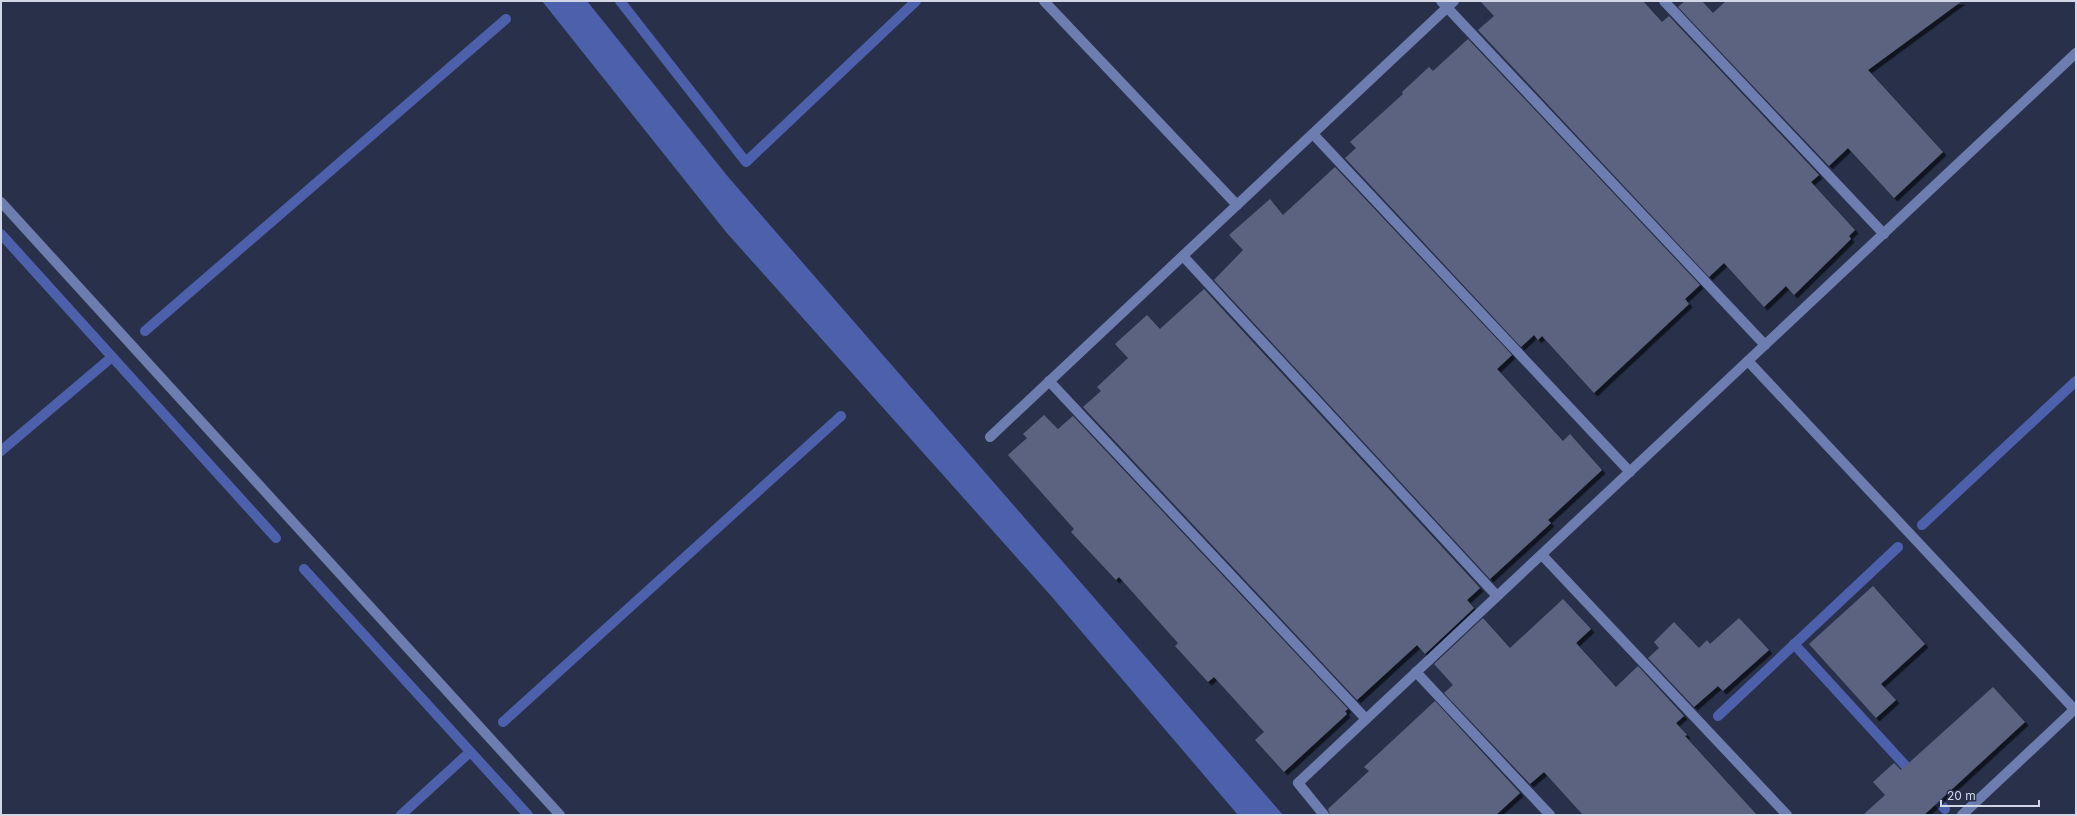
<svg xmlns="http://www.w3.org/2000/svg" width="2077" height="816" font-family="Inter,sans-serif">
  <style>
    .water { fill: #4d60ab }
    .lines { fill: none; stroke-linecap: round; stroke-linejoin: round }
    .stream { stroke: #4d60ab; stroke-width: 10 }
    .building { fill: #5b6480; filter: url(#shadow) }
    .minor { stroke: #6d7db0; stroke-width: 10 }
  </style>
  <defs>
    <filter id="shadow"><feDropShadow dx="3.5" dy="3.5" stdDeviation="0" flood-color="#0009"/></filter>
  </defs>
  <rect width="100%" height="100%" fill="#29314a"/>
  <path class="water" d="M 542,1 L 587,1 L 729,178 L 1283,815 L 1238,815 L 1052,597 L 726,232 Z"/>
  <g class="lines">
    <g class="stream">
      <path d="M 620,1 L 746,162 L 916,1"/>
      <path d="M 1,234 L 276,538"/>
      <path d="M 145,331 L 506,19"/>
      <path d="M 1,451 L 112,357"/>
      <path d="M 1922,525 L 2076,381"/>
      <path d="M 304,569 L 528,815"/>
      <path d="M 1794,644 L 1914,775"/>
      <path d="M 1718,716 L 1898,547"/>
      <path d="M 503,722 L 841,416"/>
      <path d="M 1930,792 L 1945,809"/>
      <path d="M 401,815 L 470,752"/>
    </g>
  </g>
  <g class="building">
    <path d="M 1480,1 L 1643,1 L 1662,22 L 1669,16 L 1819,175 L 1811,182 L 1855,230 L 1849,236 L 1851,239 L 1794,295 L 1786,286 L 1764,307 L 1724,263 L 1709,277 L 1478,30 L 1494,16 Z"/>
    <path d="M 1685,1 L 1702,1 L 1713,13 L 1726,1 L 1962,1 L 1868,70 L 1943,152 L 1894,198 L 1848,148 L 1829,166 L 1678,7 Z"/>
    <path d="M 1468,39 L 1700,285 L 1685,299 L 1689,304 L 1594,393 L 1542,336 L 1538,340 L 1534,335 L 1521,347 L 1345,158 L 1356,148 L 1350,142 L 1403,94 L 1402,92 L 1429,67 L 1433,71 Z"/>
    <path d="M 1335,167 L 1512,355 L 1497,369 L 1563,441 L 1570,434 L 1602,470 L 1548,520 L 1551,523 L 1490,579 L 1214,280 L 1243,250 L 1229,235 L 1270,199 L 1283,215 Z"/>
    <path d="M 1204,289 L 1480,588 L 1467,600 L 1474,608 L 1425,654 L 1417,645 L 1357,700 L 1083,407 L 1101,391 L 1097,387 L 1128,358 L 1115,344 L 1147,315 L 1160,329 Z"/>
    <path d="M 1044,415 L 1058,429 L 1073,416 L 1348,709 L 1345,711 L 1347,714 L 1284,772 L 1255,740 L 1264,732 L 1214,677 L 1208,682 L 1175,646 L 1178,643 L 1119,577 L 1116,580 L 1071,532 L 1074,529 L 1008,455 L 1027,438 L 1023,434 Z"/>
    <path d="M 1873,586 L 1925,644 L 1881,684 L 1896,700 L 1876,718 L 1809,644 Z"/>
    <path d="M 1563,599 L 1591,629 L 1576,643 L 1616,687 L 1638,666 L 1684,716 L 1676,723 L 1687,735 L 1685,736 L 1757,815 L 1583,815 L 1544,772 L 1530,784 L 1444,693 L 1453,685 L 1434,664 L 1483,618 L 1510,648 Z"/>
    <path d="M 1739,618 L 1769,650 L 1723,691 L 1718,686 L 1694,707 L 1648,658 L 1659,648 L 1654,642 L 1674,622 L 1699,648 L 1707,640 L 1710,644 Z"/>
    <path d="M 1993,687 L 2025,722 L 1924,815 L 1863,815 L 1885,795 L 1873,782 L 1894,763 L 1901,770 Z"/>
    <path d="M 1435,701 L 1520,793 L 1496,815 L 1330,815 L 1328,809 L 1369,771 L 1364,767 Z"/>
  </g>
  <g class="lines">
    <g class="minor">
      <path d="M 1044,1 L 1237,205"/>
      <path d="M 1441,1 L 1765,345"/>
      <path d="M 1664,1 L 1884,234"/>
      <path d="M 1313,134 L 1630,472"/>
      <path d="M 1,202 L 560,815"/>
      <path d="M 1183,256 L 1497,596"/>
      <path d="M 1748,361 L 2076,711"/>
      <path d="M 1049,381 L 1366,719"/>
      <path d="M 990,437 L 1454,1"/>
      <path d="M 1542,555 L 1787,815"/>
      <path d="M 1416,672 L 1550,815"/>
      <path d="M 1324,815 L 1298,783 L 2076,53"/>
      <path d="M 1962,815 L 2076,708"/>
    </g>
  </g>
  <rect width="2077" height="816" fill="none" stroke="#d1d7e7" stroke-width="4"/>
  <path d="M1941 800v6h98v-6" fill="none" stroke="#d1d7e7" stroke-width="2"/>
  <text x="1947" y="800" font-size="12" fill="#d1d7e7" stroke="#29314a" stroke-width="3" paint-order="stroke">20 m</text>
</svg>
